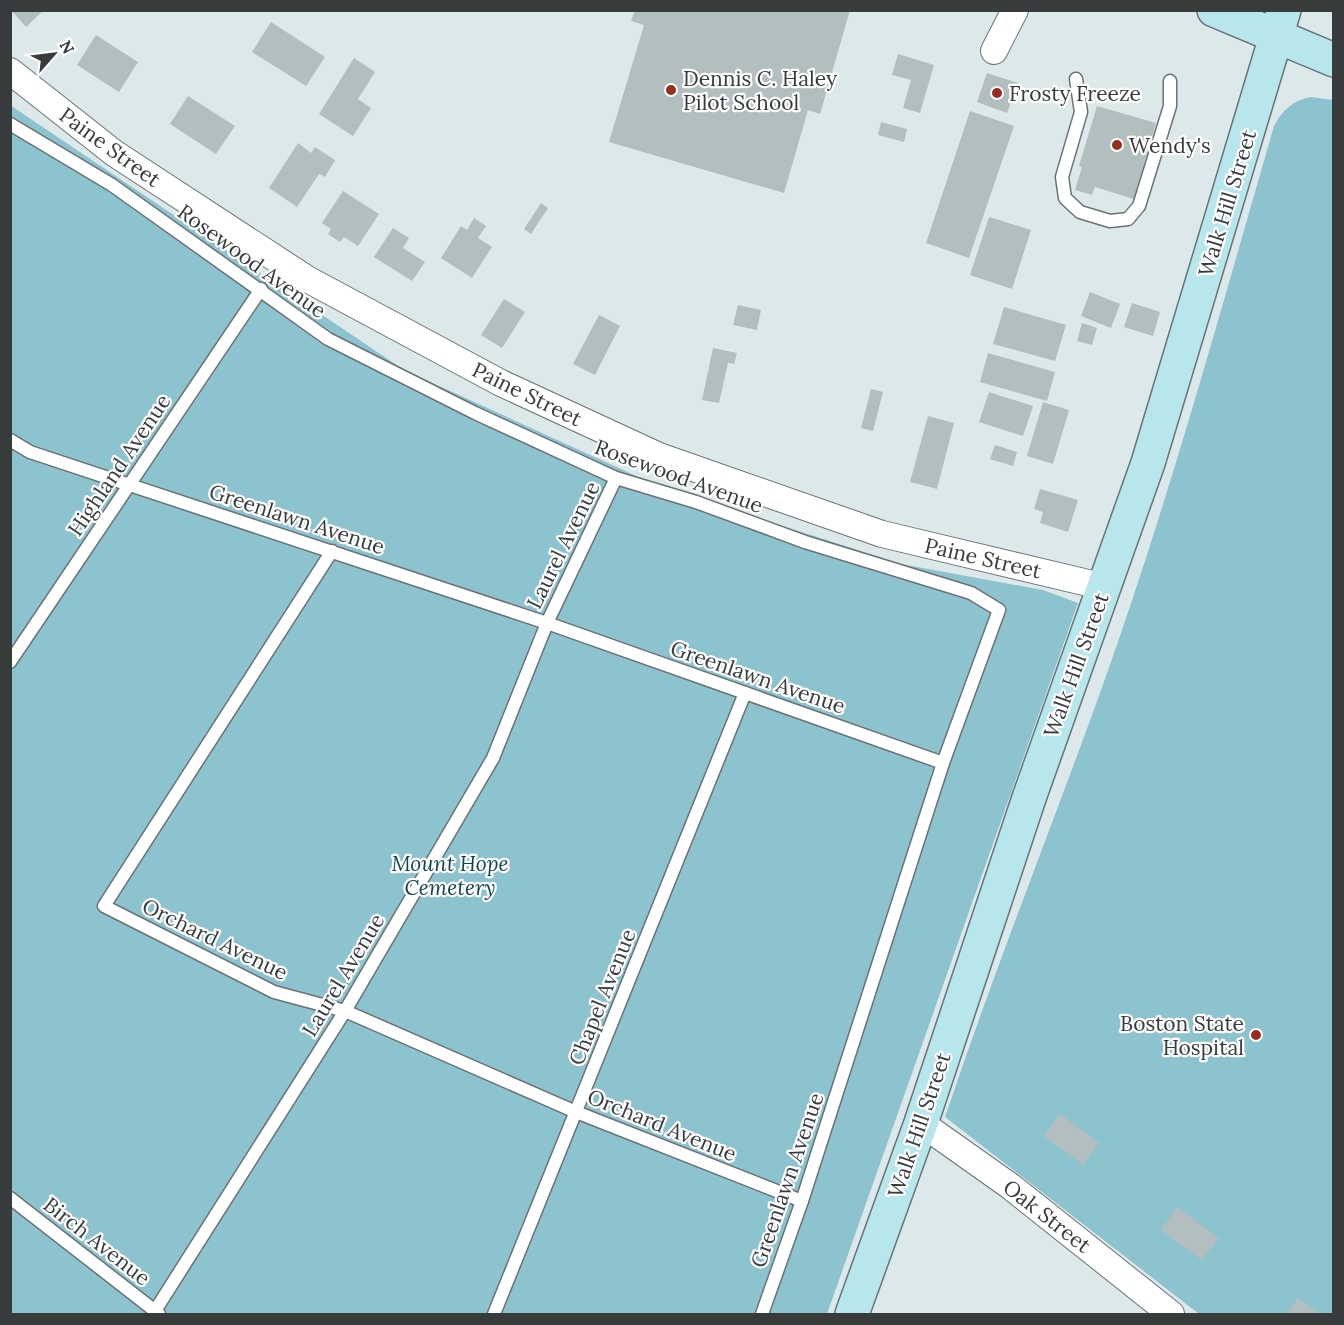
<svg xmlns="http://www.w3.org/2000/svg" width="1344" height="1325" font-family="Lora,serif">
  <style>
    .green { fill: #8dc3ce }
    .building { fill: #b3bec0 }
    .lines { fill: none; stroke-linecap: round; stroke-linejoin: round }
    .service-casing { stroke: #697375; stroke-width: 15 }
    .minor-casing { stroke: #697375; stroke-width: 28 }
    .secondary-casing { stroke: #697375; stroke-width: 36 }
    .service { stroke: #fff; stroke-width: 12 }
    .minor { stroke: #fff; stroke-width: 26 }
    .secondary { stroke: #b8e6ed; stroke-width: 33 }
    .poi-dot { fill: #972e1d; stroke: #fff; stroke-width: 2 }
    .labels { text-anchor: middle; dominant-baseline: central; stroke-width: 4.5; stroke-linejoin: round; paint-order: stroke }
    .poi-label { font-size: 21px; fill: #373b3c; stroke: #fff; text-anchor: start }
    .street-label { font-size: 21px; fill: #373b3c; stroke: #fff }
    .park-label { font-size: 21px; font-style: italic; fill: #11464f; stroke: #fff }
  </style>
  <rect width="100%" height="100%" fill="#dde8ea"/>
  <g class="green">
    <path d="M 1311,97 L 1333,100 L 1333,1314 L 1199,1314 L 945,1117 C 993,974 1049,834 1100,693 C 1167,507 1219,316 1274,126 C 1282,110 1294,100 1311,97 Z"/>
    <path d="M 10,105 L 404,370 L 656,485 L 901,564 L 1043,590 L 1078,603 L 827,1314 L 11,1314 Z"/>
  </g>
  <g class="building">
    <path d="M 11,10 L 44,10 L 26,27 Z"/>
    <path d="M 635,10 L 850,10 L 820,114 L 808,110 L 784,193 L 609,142 L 644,25 L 631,21 Z"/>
    <path d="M 271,22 L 325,57 L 306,86 L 252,52 Z"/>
    <path d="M 96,35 L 138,62 L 119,92 L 77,65 Z"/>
    <path d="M 898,54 L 934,65 L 920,113 L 903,108 L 911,80 L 892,75 Z"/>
    <path d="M 354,58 L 375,72 L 358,99 L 371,108 L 353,136 L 319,114 Z"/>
    <path d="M 987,73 L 1018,83 L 1007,113 L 977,102 Z"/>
    <path d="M 188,96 L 235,126 L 216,154 L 170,124 Z"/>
    <path d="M 1097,106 L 1156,123 L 1134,199 L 1095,187 L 1092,195 L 1075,190 L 1082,167 L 1079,166 Z"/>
    <path d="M 970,111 L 1014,126 L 969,258 L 926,243 Z"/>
    <path d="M 881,122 L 907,129 L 904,142 L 878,135 Z"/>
    <path d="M 298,143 L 311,153 L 315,147 L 335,160 L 325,177 L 319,174 L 297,207 L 269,188 Z"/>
    <path d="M 343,191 L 379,214 L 358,246 L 344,237 L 340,242 L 328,234 L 331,229 L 322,223 Z"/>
    <path d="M 541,203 L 548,208 L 531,234 L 524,229 Z"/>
    <path d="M 989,217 L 1031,230 L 1012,289 L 970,275 Z"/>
    <path d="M 474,218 L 486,226 L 478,238 L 492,247 L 472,278 L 441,258 L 461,226 L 467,230 Z"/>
    <path d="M 393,228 L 409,238 L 403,248 L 425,262 L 412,281 L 374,257 Z"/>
    <path d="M 1090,292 L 1120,304 L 1111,328 L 1081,316 Z"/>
    <path d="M 504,299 L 525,312 L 502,348 L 481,335 Z"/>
    <path d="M 1132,303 L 1160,312 L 1153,336 L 1124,327 Z"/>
    <path d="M 738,305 L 761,310 L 757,330 L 733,325 Z"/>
    <path d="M 1004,307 L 1066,325 L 1055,361 L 993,344 Z"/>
    <path d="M 599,315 L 620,326 L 595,375 L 573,364 Z"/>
    <path d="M 1082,323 L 1097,328 L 1092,345 L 1077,341 Z"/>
    <path d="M 713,348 L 737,353 L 734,364 L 728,363 L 719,403 L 702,400 Z"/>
    <path d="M 988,353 L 1055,372 L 1047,401 L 980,382 Z"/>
    <path d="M 871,389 L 883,392 L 873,431 L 861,428 Z"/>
    <path d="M 989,392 L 1033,406 L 1023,436 L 979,422 Z"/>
    <path d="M 1043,402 L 1069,410 L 1053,464 L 1027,456 Z"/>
    <path d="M 928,416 L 954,423 L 937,489 L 910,482 Z"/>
    <path d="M 995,445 L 1017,452 L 1013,466 L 990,459 Z"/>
    <path d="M 1040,489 L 1078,500 L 1068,532 L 1040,523 L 1043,512 L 1034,509 Z"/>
    <path d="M 1060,1114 L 1099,1143 L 1083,1165 L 1044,1136 Z"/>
    <path d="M 1177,1207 L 1219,1238 L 1202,1260 L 1161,1230 Z"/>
    <path d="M 1298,1298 L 1321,1314 L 1286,1314 Z"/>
  </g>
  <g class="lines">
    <defs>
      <g id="service">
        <path d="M 1076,79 L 1081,112 L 1062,177 L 1065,198 L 1080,212 L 1110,221 L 1128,219 L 1139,206 L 1170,106 L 1170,81"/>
        <path d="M 10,124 L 112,185 L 328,339 L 475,413 L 616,478 L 696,502 L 805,542 L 971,593 L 999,610 L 943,763 L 802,1201 L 762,1314"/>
        <path d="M 10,440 L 30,452 L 547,623 L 943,763"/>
        <path d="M 332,551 L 104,906 L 274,992 L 345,1011 L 576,1112 L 802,1201"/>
        <path d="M 10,662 L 261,289"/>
        <path d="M 10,1198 L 159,1314"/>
        <path d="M 153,1314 L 345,1011 L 493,758 L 547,623 L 616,478"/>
        <path d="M 494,1314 L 745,693"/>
      </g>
      <g id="minor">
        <path d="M 994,51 L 1015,10"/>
        <path d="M 10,71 L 114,153 L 307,279 L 501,383 L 659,456 L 882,534 L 1105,587"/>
        <path d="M 921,1123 L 1010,1186 L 1171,1314"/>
      </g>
      <g id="secondary">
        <path d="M 1214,10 L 1334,60"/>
        <path d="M 852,1314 L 921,1123 L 1029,798 L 1148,463 L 1284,10"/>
      </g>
    </defs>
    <use href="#service" class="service-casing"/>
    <use href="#minor" class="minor-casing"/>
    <use href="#secondary" class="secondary-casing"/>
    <use href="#service" class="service"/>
    <use href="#minor" class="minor"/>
    <use href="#secondary" class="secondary"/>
  </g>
  <g class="poi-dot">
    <circle cx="671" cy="90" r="6"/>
    <circle cx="997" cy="93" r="6"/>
    <circle cx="1117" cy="145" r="6"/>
    <circle cx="1256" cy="1035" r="6"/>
  </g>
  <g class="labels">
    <g class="poi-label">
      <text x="683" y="78">Dennis C. Haley<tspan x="683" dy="24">Pilot School</tspan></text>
      <text x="1009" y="93">Frosty Freeze</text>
      <text x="1129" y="145">Wendy's</text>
      <text x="1244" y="1023" text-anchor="end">Boston State<tspan x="1244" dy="24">Hospital</tspan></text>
    </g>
    <g class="street-label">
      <text transform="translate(110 147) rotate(36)">Paine Street</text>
      <text transform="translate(1227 203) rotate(-73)">Walk Hill Street</text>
      <text transform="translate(252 261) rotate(36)">Rosewood Avenue</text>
      <text transform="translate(527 394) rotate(26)">Paine Street</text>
      <text transform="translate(119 465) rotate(-56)">Highland Avenue</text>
      <text transform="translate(679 476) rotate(20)">Rosewood Avenue</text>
      <text transform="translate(297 519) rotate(18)">Greenlawn Avenue</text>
      <text transform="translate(563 545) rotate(-64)">Laurel Avenue</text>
      <text transform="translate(983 558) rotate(13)">Paine Street</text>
      <text transform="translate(1076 665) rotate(-70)">Walk Hill Street</text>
      <text transform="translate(758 677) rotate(19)">Greenlawn Avenue</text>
      <text transform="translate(215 939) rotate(26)">Orchard Avenue</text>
      <text transform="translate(343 975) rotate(-59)">Laurel Avenue</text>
      <text transform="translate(602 997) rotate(-68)">Chapel Avenue</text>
      <text transform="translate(662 1125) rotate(22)">Orchard Avenue</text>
      <text transform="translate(919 1125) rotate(-71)">Walk Hill Street</text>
      <text transform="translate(787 1180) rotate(-71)">Greenlawn Avenue</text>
      <text transform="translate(1047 1216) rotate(38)">Oak Street</text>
      <text transform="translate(97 1241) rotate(38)">Birch Avenue</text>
    </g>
    <g class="park-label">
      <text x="450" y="863">Mount Hope<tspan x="450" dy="24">Cemetery</tspan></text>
    </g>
  </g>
  <rect width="1344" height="1325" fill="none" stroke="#373b3c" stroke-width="24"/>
  <g transform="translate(54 54) rotate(62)" stroke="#ffffff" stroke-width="4.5" paint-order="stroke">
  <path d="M0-4.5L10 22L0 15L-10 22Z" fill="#373b3c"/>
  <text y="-9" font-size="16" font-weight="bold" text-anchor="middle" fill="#373b3c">N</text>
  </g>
</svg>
